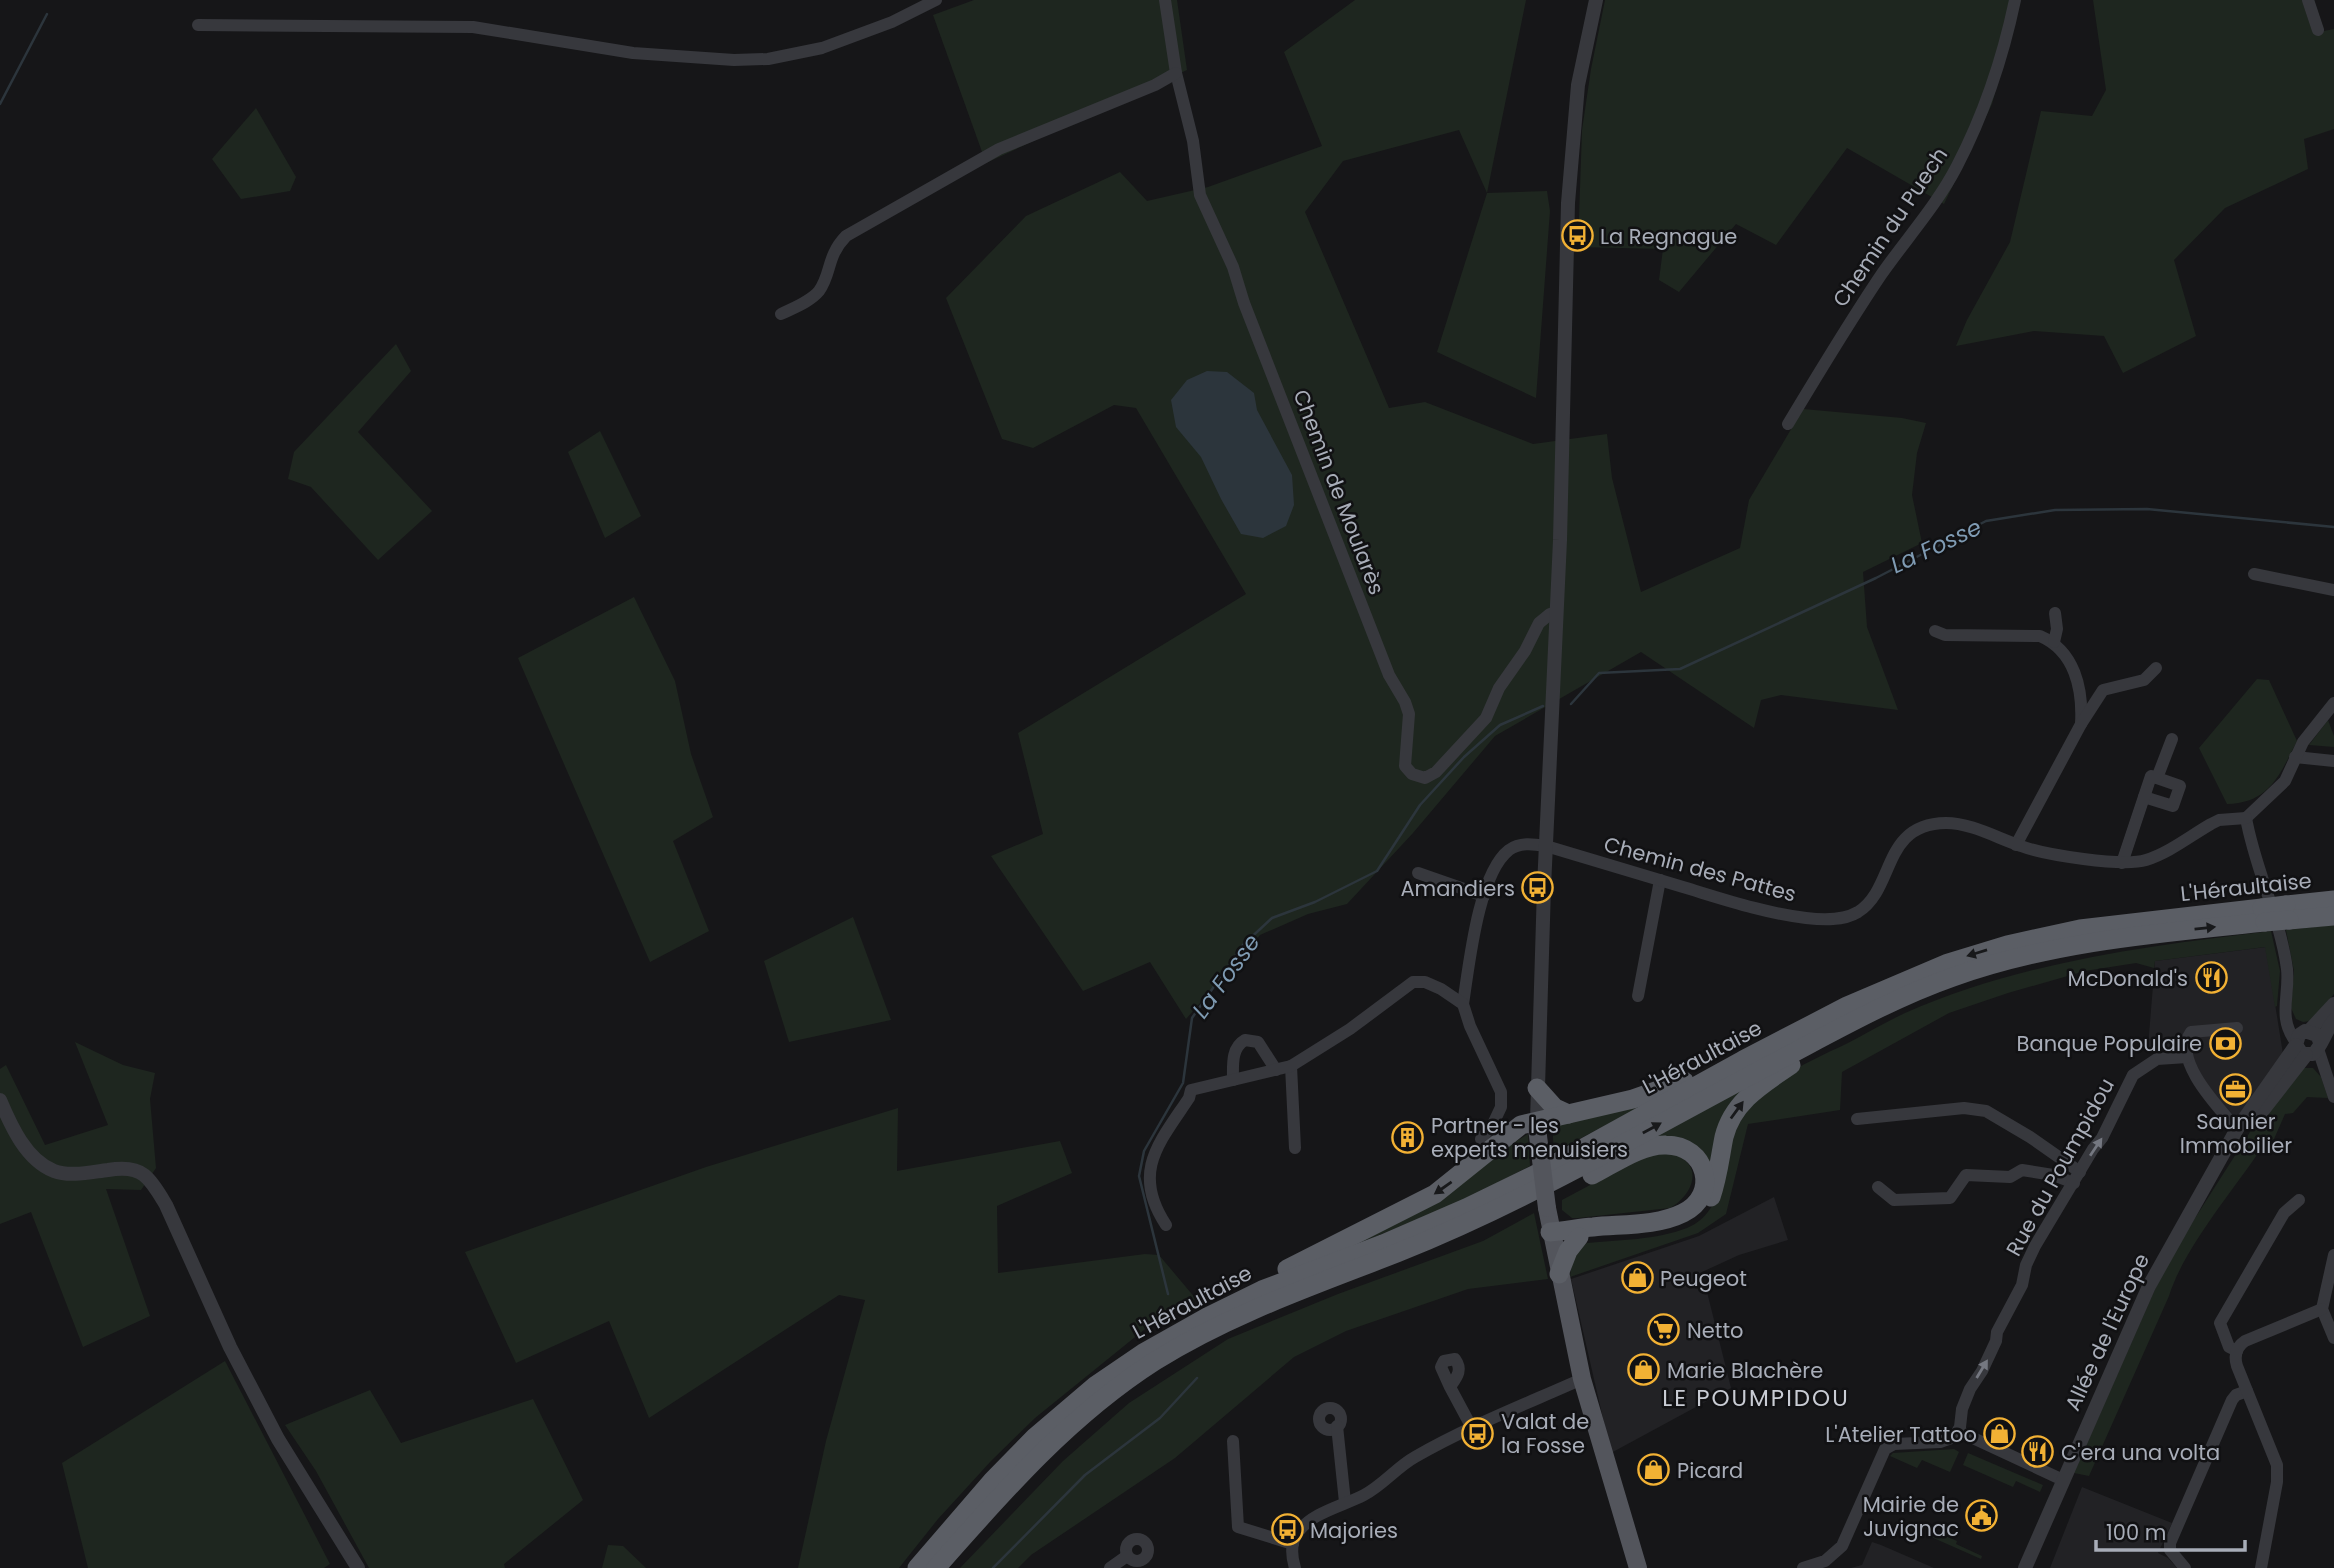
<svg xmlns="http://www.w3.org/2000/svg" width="2334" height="1568" font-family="Poppins,sans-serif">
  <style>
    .built { fill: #222225 }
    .green { fill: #1e261f }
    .water { fill: #2c353c }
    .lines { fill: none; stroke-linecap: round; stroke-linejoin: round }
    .stream { stroke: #2c353c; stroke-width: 2.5 }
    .minor { stroke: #37383d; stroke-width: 12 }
    .tertiary { stroke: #37383d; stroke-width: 14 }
    .primary { stroke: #53555c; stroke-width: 18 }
    .trunk { stroke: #5b5e65; stroke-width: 19 }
    .primary-bridge { stroke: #53555c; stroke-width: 18 }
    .trunk-bridge { stroke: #5b5e65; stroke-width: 19 }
    .oneway { fill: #18191b }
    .oneway2 { fill: #757881 }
    .labels { text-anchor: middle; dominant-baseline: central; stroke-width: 5; stroke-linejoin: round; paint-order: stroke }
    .street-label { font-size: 21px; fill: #a8adb8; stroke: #111113 }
    .poi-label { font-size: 21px; fill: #a8adb8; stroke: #111113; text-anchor: start }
    .water-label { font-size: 23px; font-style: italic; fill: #7f9bb3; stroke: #111113 }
    .neighbourhood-label { font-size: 23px; letter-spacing: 2px; fill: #c9ccd4; stroke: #111113 }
  </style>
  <rect width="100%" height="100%" fill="#161618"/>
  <g class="built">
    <path d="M 2266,947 L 2283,1054 L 2238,1120 L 2204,1084 L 2190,1054 L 2148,1047 L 2155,961 Z"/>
    <path d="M 1774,1197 L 1788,1240 L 1739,1255 L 1702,1272 L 1731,1388 L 1611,1453 L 1571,1279 L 1699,1236 Z"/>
    <path d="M 2082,1487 L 2172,1523 L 2158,1553 L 2168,1558 L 2177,1568 L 2050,1568 Z"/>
    <path d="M 1872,1542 L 1881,1545 L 1934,1568 L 1851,1568 L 1862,1565 Z"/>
  </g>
  <g class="green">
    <path d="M 974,0 L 1177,0 L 1187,70 L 986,163 L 933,15 Z"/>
    <path d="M 1355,0 L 1526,0 L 1487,193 L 1547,191 L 1550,211 L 1536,398 L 1437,352 L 1487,193 L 1459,130 L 1343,161 L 1305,212 L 1389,408 L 1425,402 L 1533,444 L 1607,434 L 1612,478 L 1641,592 L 1740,548 L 1749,500 L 1803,409 L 1902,418 L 1926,423 L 1917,453 L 1912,495 L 1922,543 L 1863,572 L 1867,627 L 1898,710 L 1781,695 L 1761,700 L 1754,728 L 1641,652 L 1495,736 L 1413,833 L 1347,904 L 1308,914 L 1260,935 L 1186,1019 L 1150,962 L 1083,991 L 991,856 L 1043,834 L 1018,733 L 1246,594 L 1136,408 L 1114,405 L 1033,448 L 1002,439 L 946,298 L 1026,216 L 1120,172 L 1147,201 L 1208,187 L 1322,146 L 1284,52 Z"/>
    <path d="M 1605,0 L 2020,0 L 1992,104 L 1944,204 L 1847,148 L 1776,245 L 1736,224 L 1679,292 L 1659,280 L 1663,249 L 1578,247 L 1582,130 L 1591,69 Z"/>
    <path d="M 2093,0 L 2314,0 L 2324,31 L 2334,29 L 2334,129 L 2304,139 L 2308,169 L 2225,208 L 2174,260 L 2196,336 L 2123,373 L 2104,336 L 2034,331 L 1956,346 L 1967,320 L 2010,242 L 2041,111 L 2092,116 L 2106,90 Z"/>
    <path d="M 256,108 L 296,177 L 290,191 L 241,199 L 212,159 Z"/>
    <path d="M 396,344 L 411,371 L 358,432 L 432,511 L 378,560 L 311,487 L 288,479 L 294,452 Z"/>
    <path d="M 600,431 L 641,516 L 605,538 L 568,452 Z"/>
    <path d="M 634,597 L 675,681 L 691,754 L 713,817 L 673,841 L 709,931 L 650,962 L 518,658 Z"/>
    <path d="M 2257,679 L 2269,680 L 2297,741 C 2280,774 2270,803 2227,804 L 2199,748 Z"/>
    <path d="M 2328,720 L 2334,736 L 2334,747 L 2309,745 Z"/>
    <path d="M 853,917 L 891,1020 L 789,1042 L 764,961 Z"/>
    <path d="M 2334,925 L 2334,994 L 2311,1021 L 2303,1022 L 2296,1019 L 2291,1008 L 2294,971 L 2286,930 Z"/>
    <path d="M 2271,931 L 2280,971 L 2277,1006 L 2275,1007 L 2265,947 L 2155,961 L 2154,968 L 2136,963 L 2085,971 L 2008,993 L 1949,1013 L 1842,1072 L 1840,1110 L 1748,1124 L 1726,1214 L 1698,1233 L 1570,1277 C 1571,1263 1576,1251 1587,1243 C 1619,1240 1656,1240 1687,1228 C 1729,1211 1720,1156 1739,1123 C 1748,1106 1763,1092 1778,1081 C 1799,1065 1825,1054 1848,1043 C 1867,1033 1886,1022 1905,1013 C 2021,962 2147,946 2271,931 Z"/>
    <path d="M 75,1042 L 123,1065 L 155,1073 L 150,1099 L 156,1168 L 141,1190 L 106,1189 L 150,1316 L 83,1347 L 31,1212 L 0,1224 L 0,1069 L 6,1065 L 45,1145 L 108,1125 Z"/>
    <path d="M 2298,1068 L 2313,1068 L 2321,1077 L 2328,1098 L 2307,1097 L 2293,1113 L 2285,1114 L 2274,1139 L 2261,1149 C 2232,1192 2184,1248 2169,1296 L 2089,1476 L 2074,1473 L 2167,1262 L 2250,1132 Z"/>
    <path d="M 1741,1090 L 1707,1181 L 1705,1165 L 1646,1141 Z"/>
    <path d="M 1664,1095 L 1554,1152 L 1552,1124 Z"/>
    <path d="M 898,1108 L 897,1171 L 1060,1141 L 1072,1173 L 997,1206 L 998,1273 L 1145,1254 L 1159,1255 L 1196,1299 L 1145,1329 L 1035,1418 L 991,1461 L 938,1519 L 899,1568 L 798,1568 L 826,1441 L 865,1300 L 839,1295 L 649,1418 L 609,1321 L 516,1363 L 465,1252 L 706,1167 Z"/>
    <path d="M 1528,1134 L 1530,1166 L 1464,1200 L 1331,1255 Z"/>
    <path d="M 1650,1153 C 1659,1154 1671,1152 1678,1156 C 1705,1169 1690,1197 1670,1208 L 1578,1218 L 1572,1218 L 1562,1210 L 1562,1200 Z"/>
    <path d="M 1534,1213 L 1548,1279 L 1468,1289 L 1346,1331 L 1294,1357 L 1175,1458 L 1031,1555 L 1018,1568 L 960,1568 L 1063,1461 L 1129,1403 L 1228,1339 L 1338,1294 L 1483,1241 Z"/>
    <path d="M 225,1361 L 330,1564 L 324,1568 L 88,1568 L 62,1463 Z"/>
    <path d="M 370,1390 L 401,1443 L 533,1399 L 583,1500 L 504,1564 L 505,1568 L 369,1568 L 316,1471 L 285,1425 Z"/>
    <path d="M 1954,1449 L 1959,1452 L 1950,1472 L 1922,1460 L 1917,1468 L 1890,1456 L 1893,1453 Z"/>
    <path d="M 1968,1453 L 2043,1485 L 2040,1492 L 2016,1481 L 2013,1487 L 1963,1465 Z"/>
    <path d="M 1932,1530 L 1957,1541 L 1956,1544 L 1982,1556 L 1981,1559 L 1929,1536 Z"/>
    <path d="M 608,1545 L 623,1546 L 646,1568 L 602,1568 Z"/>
  </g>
  <path class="water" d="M 1207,371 L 1227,372 L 1254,393 L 1257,410 L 1292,475 L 1294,505 L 1286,526 L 1263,538 L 1241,534 L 1221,499 L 1201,457 L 1176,427 L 1171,400 L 1187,380 Z"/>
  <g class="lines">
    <g class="stream">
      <path d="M 0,104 L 47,14"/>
      <path d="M 1571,704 L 1599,673 L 1680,669 L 1876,578 L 1986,521 L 2055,510 L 2147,509 L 2334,527"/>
      <path d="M 1168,1294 L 1139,1176 L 1144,1151 L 1183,1083 L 1192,1018 L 1243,945 L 1272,918 L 1315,902 L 1377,871 L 1420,805 L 1464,757 L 1500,725 L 1543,706"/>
      <path d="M 993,1568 L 1085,1475 L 1160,1418 L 1197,1378"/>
    </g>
    <g class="minor">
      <path d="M 1165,0 L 1176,73 L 1193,141 L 1200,195 L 1233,267 L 1244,303 L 1389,675 L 1405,702 L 1409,714 L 1405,766 L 1412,774 L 1425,778 L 1436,772 L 1486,718 L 1499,688 L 1525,651 L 1539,623 L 1550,614 L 1557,612"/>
      <path d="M 2308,0 L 2318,30"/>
      <path d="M 198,25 L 473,27 L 633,53 L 734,60 L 768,59 L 822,48 L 892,22 L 936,0"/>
      <path d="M 781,314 C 793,308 810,302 819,291 C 832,273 826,257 846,236 L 999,149 L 1155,85 L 1176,73"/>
      <path d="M 1788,424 C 1818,374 1848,324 1881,275 C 1906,239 1937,205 1957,166 C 1984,114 2003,57 2015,0"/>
      <path d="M 2254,574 L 2334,590"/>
      <path d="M 1935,631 L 1945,635 L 2040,636 C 2075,651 2083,689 2081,724"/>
      <path d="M 2054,642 L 2057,629 L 2055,613"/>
      <path d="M 2295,757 L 2334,761"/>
      <path d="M 2144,797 L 2173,806 L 2180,786 L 2157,778"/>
      <path d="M 2246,818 C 2255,869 2280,917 2287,969 C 2290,995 2277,1018 2296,1042"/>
      <path d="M 2246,818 L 2285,781 L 2303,742 L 2334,703"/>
      <path d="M 2016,845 L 2081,724 L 2103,690 L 2144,680 L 2156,668"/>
      <path d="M 2122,863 L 2151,776 L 2157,778 L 2172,739"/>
      <path d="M 1418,873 L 1484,896"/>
      <path d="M 1638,996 L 1660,880"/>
      <path d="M 1463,1004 C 1469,966 1478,874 1509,850 C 1520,842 1533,844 1546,846 C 1592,860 1637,873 1683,887 C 1723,899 1764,913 1806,918 C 1823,920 1843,921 1858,912 C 1896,888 1881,824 1946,823 C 1971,823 1997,838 2021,846 C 2044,855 2123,867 2146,860 C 2169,853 2190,836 2211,824 L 2219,820 L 2246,818"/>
      <path d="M 2237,1028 L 2191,1032 C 2171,1060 2220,1109 2237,1129"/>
      <path d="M 2318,1049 L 2334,1097"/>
      <path d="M 1291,1066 L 1295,1148"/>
      <path d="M 1233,1080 C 1233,1065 1231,1048 1245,1040 L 1258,1042 L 1276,1070"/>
      <path d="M 1857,1119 L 1964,1108 L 1986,1111 L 2030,1137 L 2080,1172"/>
      <path d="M 1878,1187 L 1894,1200 L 1950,1198 L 1966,1175 L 2010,1177 L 2022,1170 L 2053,1175 L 2074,1183"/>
      <path d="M 1166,1225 C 1131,1172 1159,1143 1189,1098 L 1191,1090 L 1291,1066 L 1350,1029 L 1413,982 L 1425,982 L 1441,989 L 1463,1004 L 1470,1026 L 1501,1092 L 1501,1107 L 1493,1124 L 1481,1139"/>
      <path d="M 2334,1255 L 2322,1309 L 2334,1338"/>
      <path d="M 2237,1351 L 2229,1347 L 2220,1323 L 2284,1213 L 2299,1200"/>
      <path d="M 1450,1387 L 1441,1367 L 1444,1361 L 1455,1359 C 1463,1370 1457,1377 1450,1387 L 1472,1428"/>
      <circle cx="1330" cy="1419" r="11"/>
      <path d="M 1337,1426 L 1345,1502"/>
      <path d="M 1958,1431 L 2063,1480"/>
      <path d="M 1233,1441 L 1238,1527 L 1293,1544"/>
      <circle cx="1137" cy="1550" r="11"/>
      <path d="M 1110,1568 L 1127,1556"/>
      <path d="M 1295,1568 C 1291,1555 1290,1543 1298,1532 C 1313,1512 1343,1506 1364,1495 C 1383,1485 1397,1467 1415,1457 C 1469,1426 1526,1404 1582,1379"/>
      <path d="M 1803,1568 L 1825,1561 L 1842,1546 L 1885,1449 L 1894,1444 L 1940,1442 L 1954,1437 L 1960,1427 L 1962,1409 L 1970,1389 L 1982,1371 L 1996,1341 L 1997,1332 L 2022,1285 L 2026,1265 L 2035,1246 L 2093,1149 L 2102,1138 L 2133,1075 L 2157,1059 L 2187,1057"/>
      <path d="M 2185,1568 L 2170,1550 L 2170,1543 L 2232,1400 L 2236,1395 L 2247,1391"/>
      <path d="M 2261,1568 L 2277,1482 L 2277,1465 L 2237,1366 C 2234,1356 2236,1347 2245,1341 L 2322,1309"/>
    </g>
    <g class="tertiary">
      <path d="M 2309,1031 L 2334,1004"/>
      <path d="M 2320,1042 L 2317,1035 L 2305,1031 L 2299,1035 L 2296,1045 L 2302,1054 L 2313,1054 C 2321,1048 2326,1030 2334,1020"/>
      <path d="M 0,1100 C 11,1126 26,1160 54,1171 C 70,1177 91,1172 108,1170 C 120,1168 134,1167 144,1175 C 153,1182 160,1195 166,1205 L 230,1347 L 278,1439 L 358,1568"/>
      <path d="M 1537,1121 L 1544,887 L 1560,540 L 1568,203 L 1578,85 L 1596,0"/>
      <path d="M 2253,1123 L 2306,1055"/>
      <path d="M 2025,1568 L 2149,1286 L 2237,1129 L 2296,1045"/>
    </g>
    <path class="primary" d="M 1547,1208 L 1582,1379 L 1638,1568"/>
    <g class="trunk">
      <path d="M 2286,905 L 2334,900"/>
      <path d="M 2289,920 L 2334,916"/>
      <path d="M 1537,1088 L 1555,1108 L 1568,1114"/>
      <path d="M 1711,1197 C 1718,1177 1720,1157 1724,1137 C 1733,1101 1763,1084 1791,1065"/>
      <path d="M 1550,1232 C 1565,1231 1579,1228 1593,1227 C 1622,1224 1657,1226 1683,1213 C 1720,1195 1707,1145 1666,1145 C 1641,1144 1614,1164 1592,1175"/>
      <path d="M 1287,1269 L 1435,1194 L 1521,1125 L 1633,1099 L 1684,1081"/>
      <path d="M 1559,1274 L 1568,1251 L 1579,1237"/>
      <path d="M 917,1568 L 992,1481 L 1035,1437 L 1096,1385 L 1143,1353 L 1207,1317 L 1262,1290 L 1383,1244 L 1466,1208 L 1536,1174 L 1743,1060 L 1847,1006 L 1948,963 L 2007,945 L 2080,929 L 2262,908"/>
      <path d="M 936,1568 C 1003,1492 1069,1416 1155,1361 C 1230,1314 1315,1285 1397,1253 C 1444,1234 1490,1213 1535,1190 C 1621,1147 1704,1099 1789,1055 C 1842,1027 1896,997 1953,977 C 2054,941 2160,933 2265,922"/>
    </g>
    <path class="primary-bridge" d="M 1537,1128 L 1547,1208"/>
    <g class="trunk-bridge">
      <path d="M 2262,908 L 2286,905"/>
      <path d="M 2265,922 L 2289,920"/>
    </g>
  </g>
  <defs><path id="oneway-solid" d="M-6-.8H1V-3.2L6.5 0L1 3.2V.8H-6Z" transform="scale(1.75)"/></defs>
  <g class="oneway">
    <use href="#oneway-solid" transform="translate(2205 928) rotate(-6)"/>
    <use href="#oneway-solid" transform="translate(1977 953) rotate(163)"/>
    <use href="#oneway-solid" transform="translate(1737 1110) rotate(-54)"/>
    <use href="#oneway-solid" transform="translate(1652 1128) rotate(-29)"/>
    <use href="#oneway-solid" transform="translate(1443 1188) rotate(145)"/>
  </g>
  <g class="oneway2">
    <use href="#oneway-solid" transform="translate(2096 1147) rotate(-56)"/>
    <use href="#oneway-solid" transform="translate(1982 1369) rotate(-59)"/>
  </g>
  <defs>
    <symbol id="bus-ring" viewBox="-11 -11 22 22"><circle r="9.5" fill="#111113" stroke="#f2b134" stroke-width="1.5"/><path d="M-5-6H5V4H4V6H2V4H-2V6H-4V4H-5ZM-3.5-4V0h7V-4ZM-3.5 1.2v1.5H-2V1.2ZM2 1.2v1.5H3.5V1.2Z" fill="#f2b134"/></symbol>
    <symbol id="restaurant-ring" viewBox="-11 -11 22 22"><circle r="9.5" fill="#111113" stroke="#f2b134" stroke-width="1.5"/><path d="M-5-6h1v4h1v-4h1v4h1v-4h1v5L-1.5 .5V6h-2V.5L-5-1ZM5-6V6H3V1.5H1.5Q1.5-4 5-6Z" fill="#f2b134"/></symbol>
    <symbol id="bank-ring" viewBox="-11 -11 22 22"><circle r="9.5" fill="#111113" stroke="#f2b134" stroke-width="1.5"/><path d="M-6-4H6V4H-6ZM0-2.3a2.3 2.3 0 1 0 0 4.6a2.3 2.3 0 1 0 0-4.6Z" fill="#f2b134"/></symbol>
    <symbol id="office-ring" viewBox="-11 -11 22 22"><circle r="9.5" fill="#111113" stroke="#f2b134" stroke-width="1.5"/><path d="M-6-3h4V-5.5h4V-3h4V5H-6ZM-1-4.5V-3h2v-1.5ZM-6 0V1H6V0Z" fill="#f2b134"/></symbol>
    <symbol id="building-ring" viewBox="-11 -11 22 22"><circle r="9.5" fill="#111113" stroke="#f2b134" stroke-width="1.5"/><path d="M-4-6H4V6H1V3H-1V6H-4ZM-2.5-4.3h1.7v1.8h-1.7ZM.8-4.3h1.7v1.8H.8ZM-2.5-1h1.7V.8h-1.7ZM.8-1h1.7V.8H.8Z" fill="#f2b134"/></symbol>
    <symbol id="shop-ring" viewBox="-11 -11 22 22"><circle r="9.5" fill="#111113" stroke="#f2b134" stroke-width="1.5"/><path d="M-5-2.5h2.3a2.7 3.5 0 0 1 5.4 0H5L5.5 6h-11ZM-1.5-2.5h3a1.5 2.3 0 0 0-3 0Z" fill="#f2b134"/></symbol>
    <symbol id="supermarket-ring" viewBox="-11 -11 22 22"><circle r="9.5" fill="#111113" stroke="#f2b134" stroke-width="1.5"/><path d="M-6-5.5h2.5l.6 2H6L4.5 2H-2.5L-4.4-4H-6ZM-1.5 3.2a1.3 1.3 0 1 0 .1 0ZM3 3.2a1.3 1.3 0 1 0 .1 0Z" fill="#f2b134"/></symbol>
    <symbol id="civic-ring" viewBox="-11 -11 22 22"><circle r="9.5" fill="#111113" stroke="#f2b134" stroke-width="1.5"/><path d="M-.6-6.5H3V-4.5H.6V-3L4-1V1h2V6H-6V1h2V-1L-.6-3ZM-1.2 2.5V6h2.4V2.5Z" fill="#f2b134"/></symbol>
  </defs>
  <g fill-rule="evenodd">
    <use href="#bus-ring" x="1560" y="218" width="35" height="35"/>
    <use href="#bus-ring" x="1520" y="870" width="35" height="35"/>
    <use href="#restaurant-ring" x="2194" y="960" width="35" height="35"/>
    <use href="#bank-ring" x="2208" y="1026" width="35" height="35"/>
    <use href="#office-ring" x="2218" y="1072" width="35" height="35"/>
    <use href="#building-ring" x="1390" y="1120" width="35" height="35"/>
    <use href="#shop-ring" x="1620" y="1260" width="35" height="35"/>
    <use href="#supermarket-ring" x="1646" y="1312" width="35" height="35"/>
    <use href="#shop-ring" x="1626" y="1352" width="35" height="35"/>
    <use href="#bus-ring" x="1460" y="1416" width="35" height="35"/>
    <use href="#shop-ring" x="1982" y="1416" width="35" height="35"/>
    <use href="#restaurant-ring" x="2020" y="1434" width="35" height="35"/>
    <use href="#shop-ring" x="1636" y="1452" width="35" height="35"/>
    <use href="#civic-ring" x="1964" y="1498" width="35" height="35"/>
    <use href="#bus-ring" x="1270" y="1512" width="35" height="35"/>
  </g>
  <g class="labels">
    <g class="street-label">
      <text transform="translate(1890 227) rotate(-56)">Chemin du Puech</text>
      <text transform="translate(1339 492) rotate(69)">Chemin de Moularès</text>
      <text transform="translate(1700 869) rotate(15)">Chemin des Pattes</text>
      <text transform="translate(2246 887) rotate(-6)">L'Héraultaise</text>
      <text transform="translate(1702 1057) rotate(-28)">L'Héraultaise</text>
      <text transform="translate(2060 1167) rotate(-61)">Rue du Poumpidou</text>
      <text transform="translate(1192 1302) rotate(-28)">L'Héraultaise</text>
      <text transform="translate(2107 1332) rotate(-65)">Allée de l'Europe</text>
    </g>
    <g class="poi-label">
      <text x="1600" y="236">La Regnague</text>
      <text x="1515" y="888" text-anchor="end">Amandiers</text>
      <text x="2188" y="978" text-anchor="end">McDonald's</text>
      <text x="2202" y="1043" text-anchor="end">Banque Populaire</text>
      <text x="2236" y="1121" text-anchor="middle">Saunier<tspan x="2236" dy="24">Immobilier</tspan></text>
      <text x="1431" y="1125">Partner - les<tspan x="1431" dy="24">experts menuisiers</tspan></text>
      <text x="1660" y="1278">Peugeot</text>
      <text x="1687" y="1330">Netto</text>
      <text x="1667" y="1370">Marie Blachère</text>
      <text x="1501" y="1421">Valat de<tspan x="1501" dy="24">la Fosse</tspan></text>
      <text x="1977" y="1434" text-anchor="end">L'Atelier Tattoo</text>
      <text x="2061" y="1452">C'era una volta</text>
      <text x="1677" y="1470">Picard</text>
      <text x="1959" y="1504" text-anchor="end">Mairie de<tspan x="1959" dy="24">Juvignac</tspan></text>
      <text x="1310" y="1530">Majories</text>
    </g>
    <g class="water-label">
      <text transform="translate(1936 546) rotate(-25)">La Fosse</text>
      <text transform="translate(1226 976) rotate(-54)">La Fosse</text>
    </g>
    <g class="neighbourhood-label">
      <text x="1756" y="1398">LE POUMPIDOU</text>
    </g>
  </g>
  <path d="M2096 1540v10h149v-10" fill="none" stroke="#a8adb8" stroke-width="3.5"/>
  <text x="2106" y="1540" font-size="21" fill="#a8adb8" stroke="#111113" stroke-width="5" paint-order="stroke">100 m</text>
</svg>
